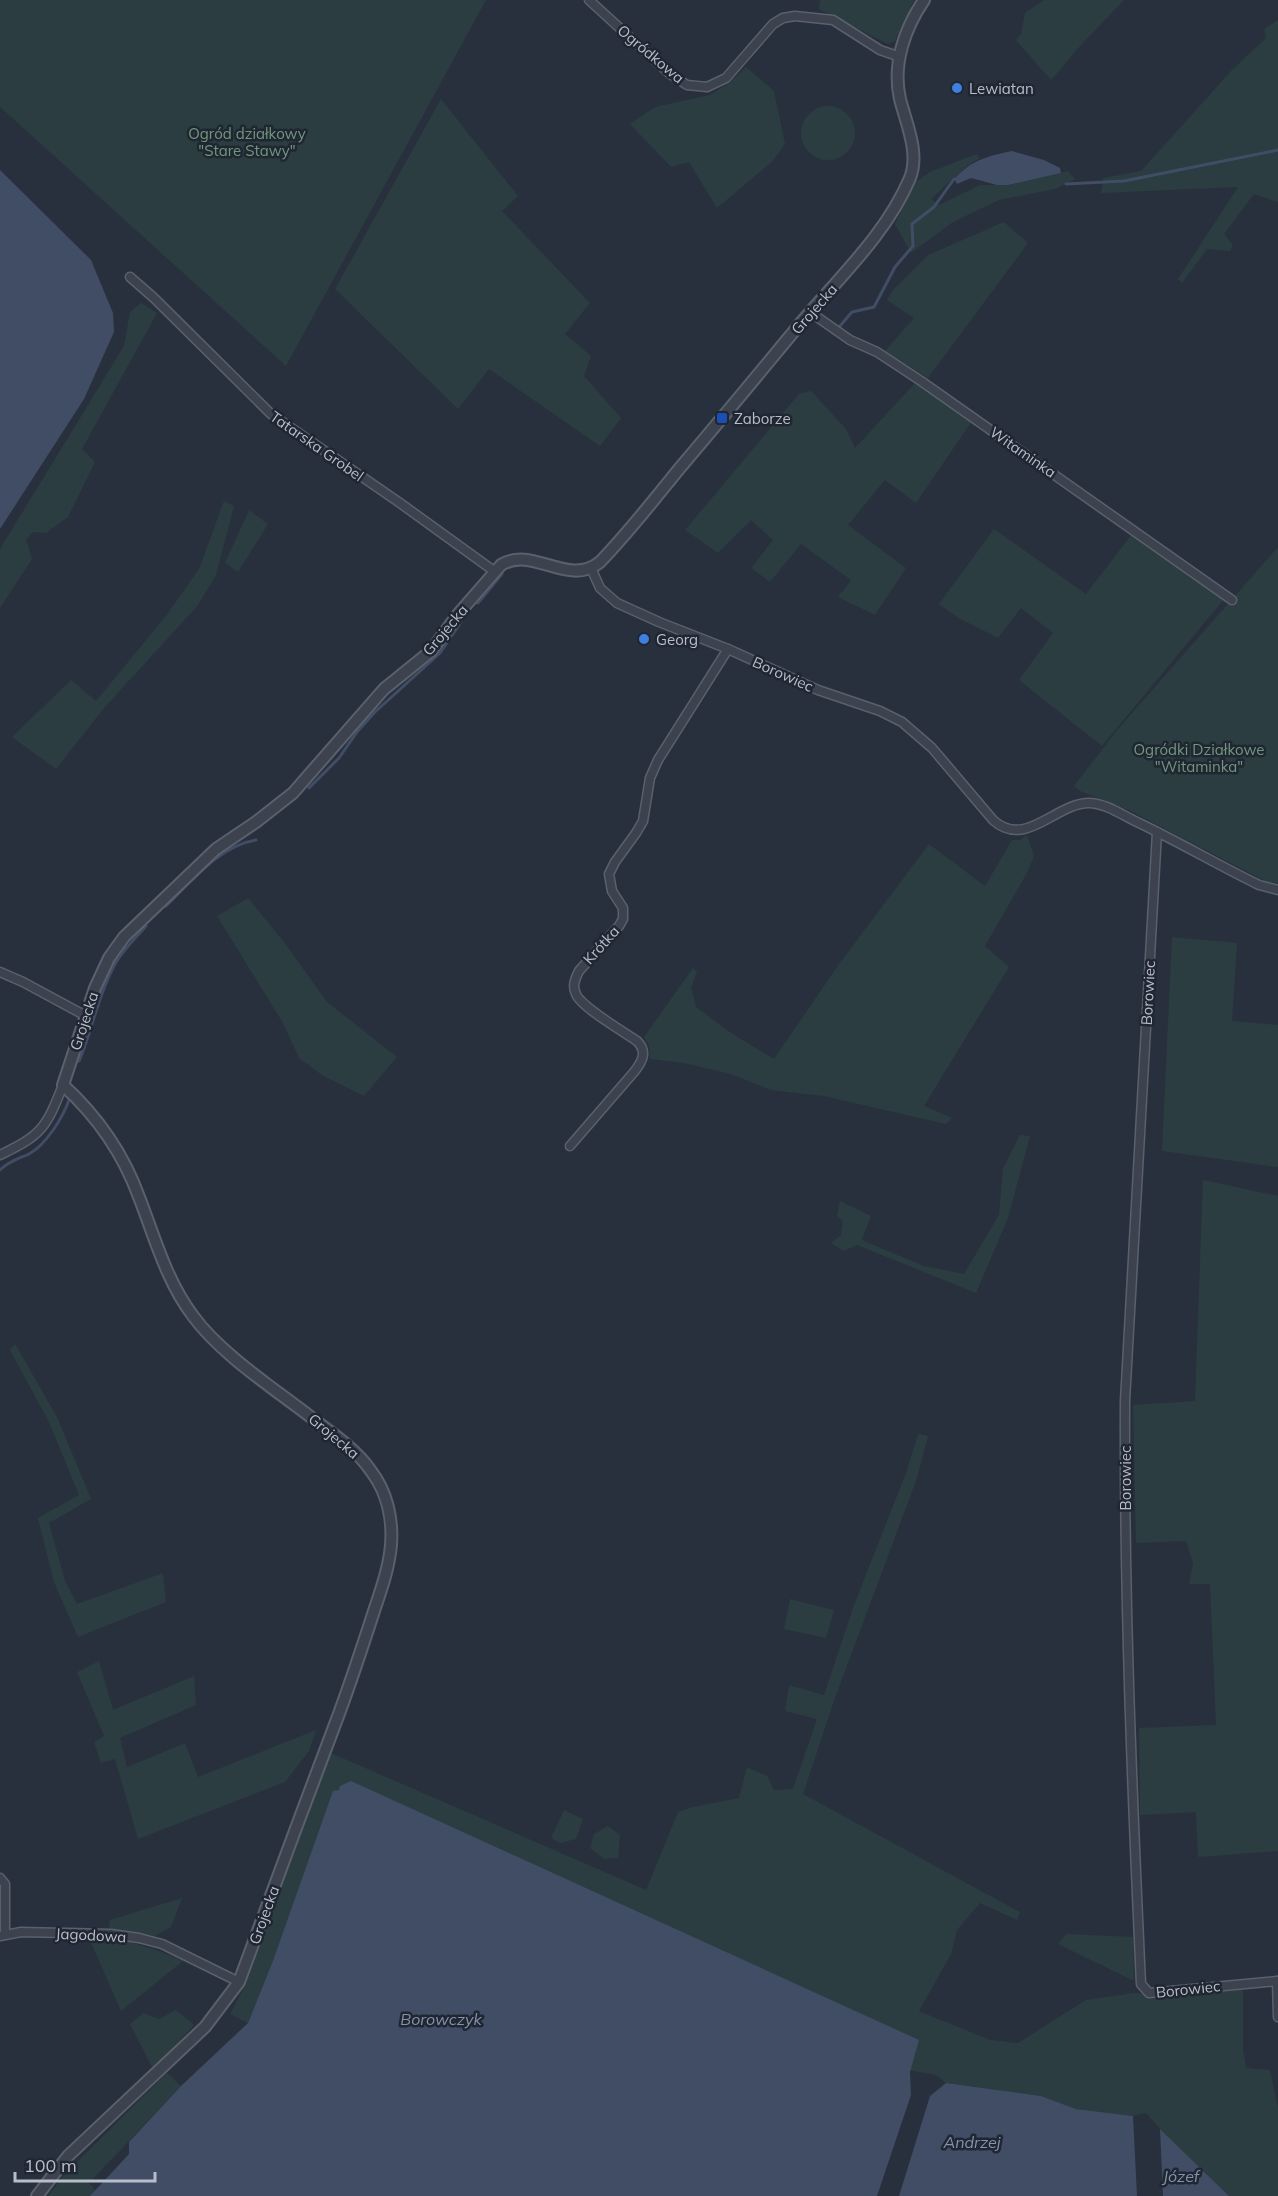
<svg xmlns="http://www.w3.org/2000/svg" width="1278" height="2196" font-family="Mulish,sans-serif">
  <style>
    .green { fill: #2b3d40 }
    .water { fill: #404d65 }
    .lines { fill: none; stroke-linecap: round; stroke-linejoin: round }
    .stream { stroke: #404d65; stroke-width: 3 }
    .minor-casing { stroke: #5a606c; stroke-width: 11 }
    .tertiary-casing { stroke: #5a606c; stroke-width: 14 }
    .minor { stroke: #3c424e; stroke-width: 8 }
    .tertiary { stroke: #3c424e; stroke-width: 10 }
    .shop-dot { fill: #3f7fe0; stroke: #202733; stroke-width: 2 }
    .transit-dot { fill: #1a4fb4; stroke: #202733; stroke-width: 2 }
    .labels { text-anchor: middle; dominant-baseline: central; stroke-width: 5; stroke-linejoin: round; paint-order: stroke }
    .street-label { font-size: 15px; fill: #b8bec9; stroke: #202733 }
    .poi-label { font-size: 15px; fill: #b8bec9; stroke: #202733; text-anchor: start }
    .park-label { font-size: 15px; fill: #71977c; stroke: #202733 }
    .water-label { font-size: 16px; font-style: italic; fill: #8392ad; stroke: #202733 }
  </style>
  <rect width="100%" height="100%" fill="#28303e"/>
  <g class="green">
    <path d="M 0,0 L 486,0 L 286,366 L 0,107 Z"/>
    <path d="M 820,0 L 914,0 L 895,41 L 888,44 L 819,9 Z"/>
    <path d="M 1044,0 L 1124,0 L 1081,45 L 1051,80 L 1016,40 L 1021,34 L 1025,13 Z"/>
    <path d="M 1278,20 L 1278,202 L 1254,194 L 1224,234 L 1233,245 L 1230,251 L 1207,249 L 1182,283 L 1178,279 L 1238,187 L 1101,193 L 1103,178 L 1141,171 L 1232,70 L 1266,38 L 1264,29 Z"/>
    <path d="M 746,67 L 774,91 L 785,144 L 773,161 L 717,208 L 689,162 L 671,167 L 630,124 L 655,107 L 710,95 L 729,83 Z"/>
    <path d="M 441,99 L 518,196 L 502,211 L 590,303 L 565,334 L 591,356 L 584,376 L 621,418 L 600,446 L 489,369 L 458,409 L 335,289 Z"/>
    <circle cx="828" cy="133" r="27"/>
    <path d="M 976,154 L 980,158 L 967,166 L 931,199 L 939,205 L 980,185 L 1008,185 L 1068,171 L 1075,179 L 1055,189 L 999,200 L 953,222 L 911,253 L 895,224 L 916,182 L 930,172 Z"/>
    <path d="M 1004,222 L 1028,243 L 928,378 L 885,351 L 914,318 L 887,300 L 893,290 L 928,255 Z"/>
    <path d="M 141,303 L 157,313 L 82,449 L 95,462 L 68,517 L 46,533 L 33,532 L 26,539 L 32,559 L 0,608 L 0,549 L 124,346 L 130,312 Z"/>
    <path d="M 916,382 L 972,421 L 916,503 L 885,480 L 848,525 L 906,568 L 875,615 L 838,597 L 851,580 L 801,544 L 770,582 L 751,568 L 773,540 L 751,520 L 718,553 L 685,530 L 799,394 L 811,391 L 846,429 L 855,448 Z"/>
    <path d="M 224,501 L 234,506 L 216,575 L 198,605 L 104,708 L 56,769 L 12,737 L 71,680 L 96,701 L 166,616 L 199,569 Z"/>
    <path d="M 249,510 L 268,524 L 238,572 L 225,563 Z"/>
    <path d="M 994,529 L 1086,594 L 1132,534 L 1225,598 L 1102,746 L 1019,680 L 1053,633 L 1021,608 L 998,638 L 957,617 L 939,604 Z"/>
    <path d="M 1278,547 L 1278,883 L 1267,882 L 1129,810 L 1080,791 L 1074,786 L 1118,729 Z"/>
    <path d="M 1027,835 L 1034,856 L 1027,873 L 985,946 L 1009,967 L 924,1106 L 952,1118 L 946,1124 L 824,1096 L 771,1090 L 731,1074 L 684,1063 L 650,1059 L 649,1046 L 644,1037 L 693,968 L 697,971 L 691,988 L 696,1007 L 728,1031 L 774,1059 L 839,964 L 929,844 L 985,886 L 1012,840 L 1020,840 Z"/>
    <path d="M 248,898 L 284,942 L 327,1002 L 397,1057 L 364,1096 L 322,1075 L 299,1058 L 283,1023 L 217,916 Z"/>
    <path d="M 1172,937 L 1237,943 L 1232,1021 L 1278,1025 L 1278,1167 L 1162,1151 Z"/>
    <path d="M 1020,1135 L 1030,1136 L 1008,1218 L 976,1293 L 857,1245 L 844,1251 L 831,1243 L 841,1235 L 843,1221 L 837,1216 L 840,1201 L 871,1216 L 862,1239 L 866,1242 L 924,1266 L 964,1274 L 999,1215 L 1003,1169 Z"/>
    <path d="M 1203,1180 L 1278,1196 L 1278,1851 L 1198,1857 L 1196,1812 L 1140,1815 L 1139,1728 L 1216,1725 L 1210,1584 L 1189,1584 L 1193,1563 L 1186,1541 L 1136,1543 L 1133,1405 L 1195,1401 Z"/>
    <path d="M 15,1344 L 57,1417 L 91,1499 L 49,1523 L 65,1581 L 77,1604 L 163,1573 L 166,1602 L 78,1637 L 54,1582 L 38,1518 L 79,1495 L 49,1422 L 10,1350 Z"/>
    <path d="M 918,1434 L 928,1436 L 917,1478 L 835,1698 L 803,1794 L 1020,1912 L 1017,1920 L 980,1903 L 957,1930 L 951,1954 L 919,2011 L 990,2040 L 1018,2043 L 1086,2000 L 1134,1993 L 1163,1996 L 1243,1989 L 1243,2049 L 1246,2068 L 1270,2070 L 1278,2108 L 1278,2196 L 1229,2196 L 1160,2129 L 1146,2113 L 1133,2116 L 1076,2109 L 1041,2096 L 946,2083 L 936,2075 L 274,1958 L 248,2023 L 230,2014 L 246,1984 L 331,1753 L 646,1890 L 678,1812 L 693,1807 L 739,1798 L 747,1767 L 767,1776 L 774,1790 L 793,1789 L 817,1719 L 785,1711 L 789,1685 L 824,1695 L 854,1605 L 906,1473 Z"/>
    <path d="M 790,1599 L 834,1610 L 826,1638 L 784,1629 Z"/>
    <path d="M 99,1661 L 113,1710 L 194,1676 L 196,1705 L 120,1738 L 127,1767 L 185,1743 L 198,1777 L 316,1730 L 309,1751 L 285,1782 L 138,1839 L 115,1759 L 101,1763 L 94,1742 L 104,1736 L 77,1672 Z"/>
    <path d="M 564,1810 L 583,1819 L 576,1839 L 561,1843 L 551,1838 Z"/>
    <path d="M 608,1826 L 620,1835 L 618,1858 L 604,1859 L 590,1848 L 594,1834 Z"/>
    <path d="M 182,1898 L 171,1927 L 155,1936 L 109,1928 L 110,1920 Z"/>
    <path d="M 1066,1934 L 1133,1937 L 1134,1981 L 1058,1944 Z"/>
    <path d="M 89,1938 C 127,1939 149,1946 183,1961 L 121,2011 Z"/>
    <path d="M 176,2010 L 194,2025 L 153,2069 L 130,2024 L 143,2013 L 159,2019 Z"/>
    <path d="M 167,2073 L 181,2086 L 89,2183 L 101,2196 L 48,2196 L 66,2173 Z"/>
  </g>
  <g class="water">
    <path d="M 1012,151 L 1044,160 L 1060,168 L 1061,173 L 1008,185 L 997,185 L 971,178 L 957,184 L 954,179 C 973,159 986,157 1012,151 Z"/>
    <path d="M 0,170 L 91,260 L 113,313 L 114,332 L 84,399 L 0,529 Z"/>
    <path d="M 351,1781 L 919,2040 L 910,2072 L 911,2095 L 877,2196 L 90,2196 L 129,2154 L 129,2142 L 181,2086 L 248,2023 L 274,1958 L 333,1791 L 339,1790 L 340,1786 Z"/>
    <path d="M 946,2083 L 1041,2096 L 1076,2109 L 1133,2116 L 1137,2196 L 899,2196 L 930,2096 Z"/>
    <path d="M 1160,2129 L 1229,2196 L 1163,2196 Z"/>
  </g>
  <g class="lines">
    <g class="stream">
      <path d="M 1066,184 L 1124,181 L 1278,150"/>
      <path d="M 840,326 L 852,312 L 874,307 L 895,267 L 913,246 L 912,224 L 934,207 L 954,179"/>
      <path d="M 478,603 L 502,574"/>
      <path d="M 309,788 L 339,758 L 357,732 L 375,712 L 440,653 L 461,622"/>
      <path d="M 166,906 C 192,881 219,846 256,840"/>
      <path d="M 79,1061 C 92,1031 97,999 112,970 C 119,954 134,940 146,926"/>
      <path d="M 0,1170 C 9,1161 18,1159 29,1154 C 46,1145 63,1117 69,1100"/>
    </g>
    <defs>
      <g id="minor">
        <path d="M 589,0 L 670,74 L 687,85 L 707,87 L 726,78 L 773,24 L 783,18 L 795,16 L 833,20 L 880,50 L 900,57"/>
        <path d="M 130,277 L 154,298 L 271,414 L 400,503 L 494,571"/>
        <path d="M 810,312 L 850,340 L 877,352 L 921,381 L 1232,600"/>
        <path d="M 591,568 L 600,588 L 617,603 L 659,622 L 728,649 L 818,690 L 880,711 L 902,722 L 932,748 L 993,820 C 1026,850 1056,802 1090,803 C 1107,804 1122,815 1137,822 C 1179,842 1218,865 1259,885 L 1278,890"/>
        <path d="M 1157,832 L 1125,1401 C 1124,1595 1132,1789 1141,1984 L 1149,1993 L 1278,1981"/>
        <path d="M 0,972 L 23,982 L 86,1016"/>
        <path d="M 570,1146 L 634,1072 C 642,1062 648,1052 637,1041 C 624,1032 581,1007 576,994 C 572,986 575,979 579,971 L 619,926 L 623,919 L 623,908 L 612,891 L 609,874 L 615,862 L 636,833 L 643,821 L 650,778 L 658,760 L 728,649"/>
        <path d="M 0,1155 C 42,1135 46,1128 63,1085"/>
        <path d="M 0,1878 L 5,1884 L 5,1934"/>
        <path d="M 0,1936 L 21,1932 L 111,1934 L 139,1938 L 162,1944 L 239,1982"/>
        <path d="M 1277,1981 L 1278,2017"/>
      </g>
      <path id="tertiary" d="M 37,2196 L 68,2156 L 205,2027 L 239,1982 C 272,1892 306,1801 340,1711 C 352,1678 363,1645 374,1611 C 381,1590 389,1568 391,1545 C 393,1519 387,1492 371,1471 C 358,1452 339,1438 321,1425 C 281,1393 222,1356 193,1316 C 166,1280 155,1238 139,1197 C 123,1153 97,1116 63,1085 L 95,988 L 109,958 L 124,937 L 216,849 L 256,822 L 293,793 L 384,689 L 431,651 L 459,613 L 501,565 C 533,545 568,588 600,562 C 628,533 653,501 679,469 C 718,423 757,376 795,330 C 835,281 885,237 910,178 C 920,153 906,123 900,99 C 892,64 905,28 924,0"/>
    </defs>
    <use href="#minor" class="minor-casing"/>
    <use href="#tertiary" class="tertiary-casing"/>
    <use href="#minor" class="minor"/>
    <use href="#tertiary" class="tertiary"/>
  </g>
  <g class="shop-dot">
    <circle cx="957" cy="88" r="6"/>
    <circle cx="644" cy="639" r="6"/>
  </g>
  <rect class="transit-dot" x="716" y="412" width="12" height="12" rx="3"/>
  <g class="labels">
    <g class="street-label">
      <text transform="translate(651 54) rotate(40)">Ogródkowa</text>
      <text transform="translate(814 309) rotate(-49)">Grojecka</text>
      <text transform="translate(317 446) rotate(35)">Tatarska Grobel</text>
      <text transform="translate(1023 452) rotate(35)">Witaminka</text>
      <text transform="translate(445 630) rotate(-50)">Grojecka</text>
      <text transform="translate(783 674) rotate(24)">Borowiec</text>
      <text transform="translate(601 945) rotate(-48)">Krótka</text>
      <text transform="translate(1148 993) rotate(-87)">Borowiec</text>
      <text transform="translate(84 1021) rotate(-72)">Grojecka</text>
      <text transform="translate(334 1436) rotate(40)">Grojecka</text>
      <text transform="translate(1125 1478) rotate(-90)">Borowiec</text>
      <text transform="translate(264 1915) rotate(-70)">Grojecka</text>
      <text transform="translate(91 1935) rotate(3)">Jagodowa</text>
      <text transform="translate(1188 1989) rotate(-6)">Borowiec</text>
    </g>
    <g class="poi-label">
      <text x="969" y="88">Lewiatan</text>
      <text x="734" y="418">Zaborze</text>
      <text x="656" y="639">Georg</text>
    </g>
    <g class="park-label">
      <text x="247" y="133">Ogród działkowy<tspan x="247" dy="17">"Stare Stawy"</tspan></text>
      <text x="1199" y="749">Ogródki Działkowe<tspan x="1199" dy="17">"Witaminka"</tspan></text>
    </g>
    <g class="water-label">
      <text x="441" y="2019">Borowczyk</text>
      <text x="972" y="2142">Andrzej</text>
      <text x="1181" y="2176">Józef</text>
    </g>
  </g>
  <path d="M15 2172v9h140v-9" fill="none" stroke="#b8bec9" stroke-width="3"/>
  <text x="24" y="2172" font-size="18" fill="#b8bec9" stroke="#202733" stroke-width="4.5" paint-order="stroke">100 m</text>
</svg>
